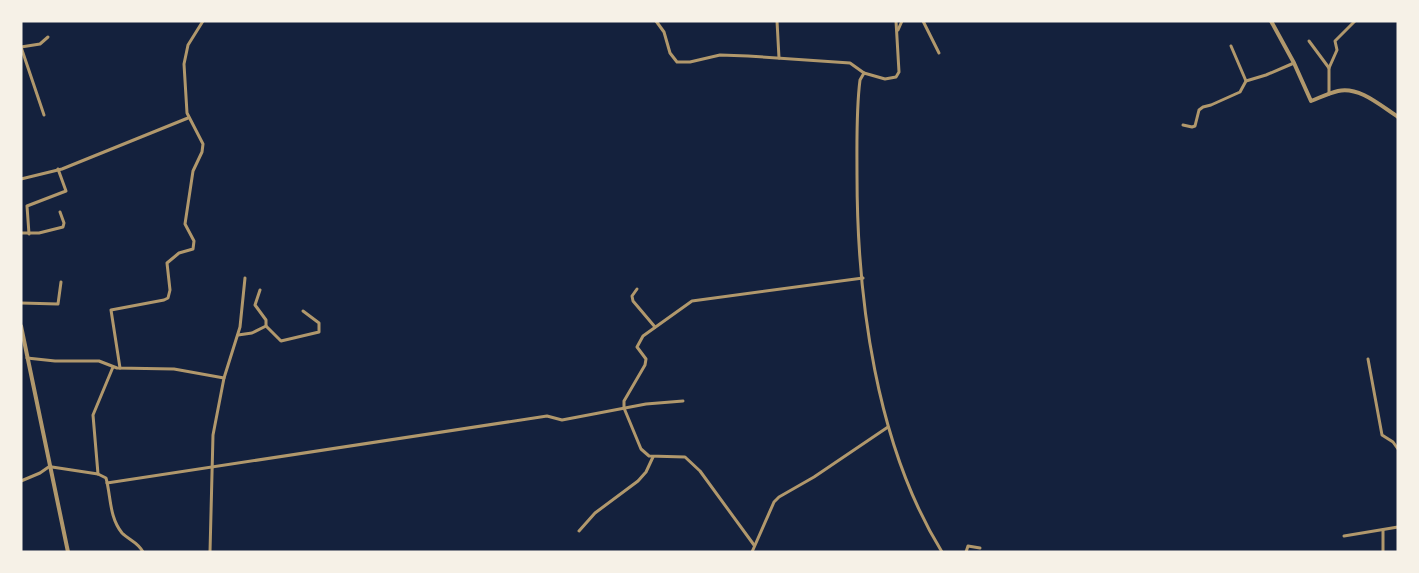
<svg xmlns="http://www.w3.org/2000/svg" width="1419" height="573" font-family="Manrope,sans-serif">
  <style>
    .lines { fill: none; stroke-linecap: round; stroke-linejoin: round }
    .minor { stroke: #b1986c; stroke-width: 3 }
    .tertiary { stroke: #b1986c; stroke-width: 4 }
  </style>
  <rect width="100%" height="100%" fill="#14213d"/>
  <g class="lines">
    <g class="minor">
      <path d="M 656,21 L 664,32 L 670,53 L 677,62 L 690,62 L 720,55 L 748,56 L 850,63 L 864,73"/>
      <path d="M 777,21 L 779,58"/>
      <path d="M 896,21 L 899,72 L 896,77 L 885,79 L 864,73 L 860,80 C 856,111 857,144 857,175 C 857,299 876,445 942,552"/>
      <path d="M 923,21 L 939,53"/>
      <path d="M 898,30 L 902,21"/>
      <path d="M 1309,41 L 1329,68"/>
      <path d="M 1231,46 L 1246,81"/>
      <path d="M 21,47 L 44,115"/>
      <path d="M 21,47 L 40,44 L 48,37"/>
      <path d="M 1329,94 L 1329,68 L 1337,50 L 1335,41 L 1355,21"/>
      <path d="M 1183,125 L 1192,127 L 1195,126 L 1199,110 L 1203,107 L 1211,105 L 1240,92 L 1246,81 L 1266,75 L 1294,63"/>
      <path d="M 21,179 L 62,169 L 188,118"/>
      <path d="M 21,233 L 39,233 L 63,227 L 64,223 L 60,212"/>
      <path d="M 29,234 L 27,206 L 66,191 L 58,169"/>
      <path d="M 637,289 L 632,296 L 633,301 L 655,327"/>
      <path d="M 21,303 L 58,304 L 61,282"/>
      <path d="M 266,326 L 281,341 L 319,332 L 319,323 L 303,311"/>
      <path d="M 238,335 L 252,333 L 266,326 L 266,320 L 255,305 L 260,290"/>
      <path d="M 27,358 L 55,361 L 99,361 L 117,368 L 174,369 L 224,378 L 213,435 L 210,552"/>
      <path d="M 1368,359 L 1382,435 L 1393,442 L 1398,449"/>
      <path d="M 120,368 L 111,310 L 164,300 L 168,298 L 170,290 L 167,263 L 179,253 L 193,249 L 194,241 L 185,224 L 193,171 L 202,152 L 203,144 L 187,113 L 184,64 L 188,45 L 203,21"/>
      <path d="M 224,378 L 240,327 L 245,278"/>
      <path d="M 52,467 L 98,474 L 106,478 C 111,496 109,517 122,533 C 129,540 138,542 143,552"/>
      <path d="M 98,474 L 93,415 L 113,367"/>
      <path d="M 21,481 L 40,473 L 50,466"/>
      <path d="M 107,483 L 547,416 L 562,420 L 646,404 L 683,401"/>
      <path d="M 1383,530 L 1383,552"/>
      <path d="M 579,531 L 595,513 L 638,481 L 646,472 L 653,457"/>
      <path d="M 1344,536 L 1398,527"/>
      <path d="M 754,545 L 700,471 L 685,457 L 649,456 L 641,449 L 624,408 L 624,401 L 645,365 L 646,359 L 637,347 L 643,336 L 692,301 L 863,278"/>
      <path d="M 752,552 L 774,502 L 779,497 L 814,477 L 888,427"/>
      <path d="M 966,552 L 968,546 L 980,548"/>
    </g>
    <g class="tertiary">
      <path d="M 1271,21 L 1294,63 L 1311,101 C 1319,98 1329,93 1338,91 C 1359,86 1381,106 1398,117"/>
      <path d="M 21,326 L 68,552"/>
    </g>
  </g>
  <rect width="1419" height="573" fill="none" stroke="#f6f1e7" stroke-width="45"/>
</svg>
